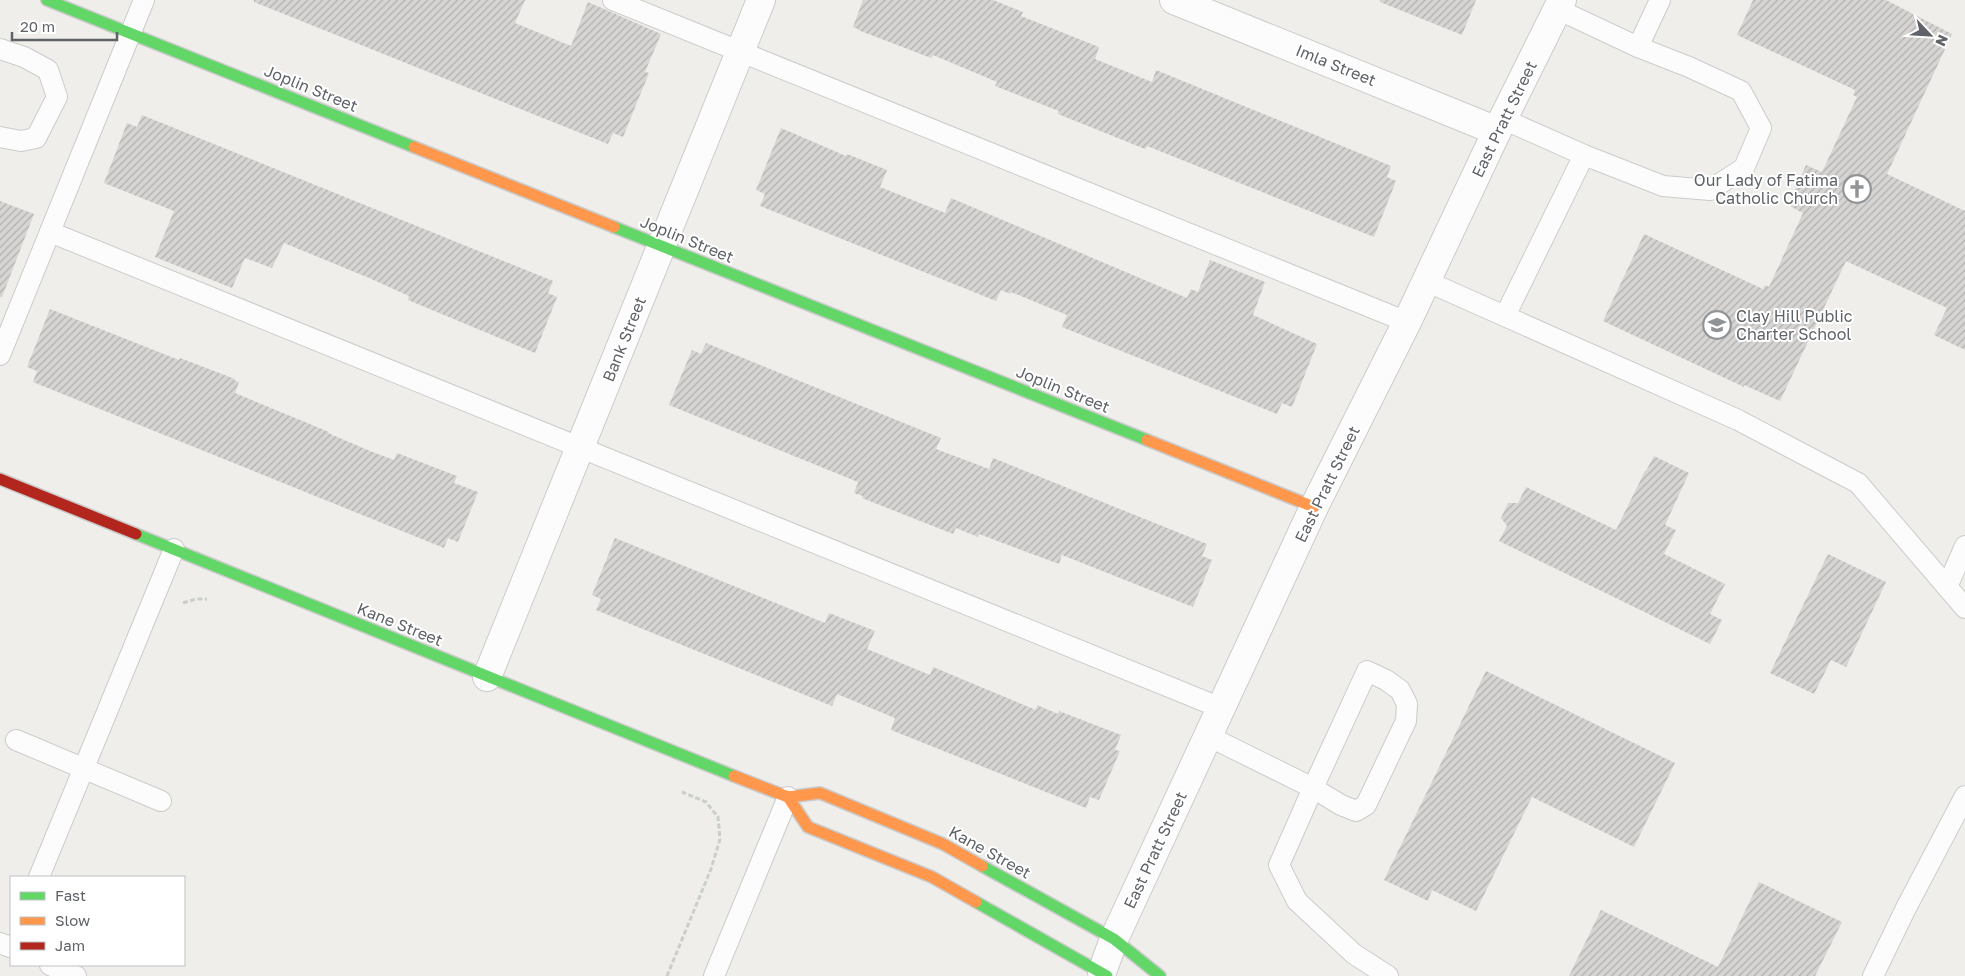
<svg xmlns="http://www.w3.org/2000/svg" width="1965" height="976" font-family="'Golos Text',sans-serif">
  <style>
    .building { fill: url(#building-hatch) }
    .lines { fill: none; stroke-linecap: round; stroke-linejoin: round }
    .lane-casing { stroke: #cbcccc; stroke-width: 22 }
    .street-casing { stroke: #cbcccc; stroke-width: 30 }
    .fast-casing { stroke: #cacacb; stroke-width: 14 }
    .slow-casing { stroke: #cacacb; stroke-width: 14 }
    .jam-casing { stroke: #cacacb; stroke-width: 14 }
    .path { stroke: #cacfcc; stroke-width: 3; stroke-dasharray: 5 2.5; stroke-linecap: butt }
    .lane { stroke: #fdfcfc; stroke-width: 20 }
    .street { stroke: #fdfcfc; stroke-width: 28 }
    .fast { stroke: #63d668; stroke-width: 11 }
    .slow { stroke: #ff974d; stroke-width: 11 }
    .jam { stroke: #b3261e; stroke-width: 11 }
    .labels { text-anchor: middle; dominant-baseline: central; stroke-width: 4; stroke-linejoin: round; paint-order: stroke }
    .street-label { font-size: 16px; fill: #5f6368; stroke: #fff }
    .poi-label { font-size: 16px; fill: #5f6368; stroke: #fff; text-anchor: end }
  </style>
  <defs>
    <pattern id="building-hatch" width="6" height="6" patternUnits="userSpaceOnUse" patternTransform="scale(1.25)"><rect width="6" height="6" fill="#d6d5d3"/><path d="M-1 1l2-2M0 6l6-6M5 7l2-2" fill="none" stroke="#b1b0af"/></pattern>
  </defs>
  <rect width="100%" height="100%" fill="#efeeea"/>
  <g class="building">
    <path d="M 254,0 L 525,0 L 515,23 L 571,46 L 588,2 L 661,34 L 645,72 L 649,73 L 623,137 L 613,133 L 608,144 L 254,2 Z"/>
    <path d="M 863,0 L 993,0 L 1023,12 L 1021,16 L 1099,47 L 1095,59 L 1152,82 L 1156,70 L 1391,166 L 1387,177 L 1396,181 L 1374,237 L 1147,146 L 1145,149 L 1058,114 L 1059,111 L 995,86 L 997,82 L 933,55 L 931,58 L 858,30 L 858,29 L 853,27 Z"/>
    <path d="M 1380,0 L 1476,0 L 1462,35 L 1380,2 Z"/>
    <path d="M 1753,0 L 1886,0 L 1952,34 L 1887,174 L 1965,211 L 1965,350 L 1934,335 L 1947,308 L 1846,261 L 1780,401 L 1744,385 L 1744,387 L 1603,321 L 1644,234 L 1763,289 L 1765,285 L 1769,287 L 1803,213 L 1788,205 L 1806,165 L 1822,172 L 1857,97 L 1853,95 L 1855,90 L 1737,35 Z"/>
    <path d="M 142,115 L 553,281 L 548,293 L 557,297 L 535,353 L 408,300 L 409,296 L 369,278 L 284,243 L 272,268 L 245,258 L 232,288 L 155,257 L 174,211 L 104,183 L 127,123 L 137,127 Z"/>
    <path d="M 781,128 L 846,156 L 847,154 L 887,170 L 880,187 L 945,213 L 951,198 L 1187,298 L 1191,289 L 1198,292 L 1210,260 L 1265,282 L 1253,315 L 1317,344 L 1292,407 L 1282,403 L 1277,414 L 1062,327 L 1067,315 L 1011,292 L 1010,294 L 1001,290 L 996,301 L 760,206 L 765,194 L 756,190 Z"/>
    <path d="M 0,201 L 34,214 L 2,297 L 0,297 Z"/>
    <path d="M 50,309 L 179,360 L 180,358 L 235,379 L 234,380 L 239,382 L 235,393 L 329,432 L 328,433 L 370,451 L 394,460 L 397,453 L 457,476 L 454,483 L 478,492 L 458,542 L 448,538 L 444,548 L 33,382 L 37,371 L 27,367 Z"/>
    <path d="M 706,343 L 941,438 L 936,449 L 989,469 L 993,458 L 1207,544 L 1202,556 L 1212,560 L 1193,607 L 1062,555 L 1059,564 L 979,534 L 978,537 L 956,528 L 953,534 L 862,498 L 863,496 L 854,493 L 858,482 L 669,405 L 692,350 L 701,354 Z"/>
    <path d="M 1654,456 L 1689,473 L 1665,525 L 1676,530 L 1664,554 L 1725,584 L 1710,614 L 1722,620 L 1710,644 L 1499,541 L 1507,526 L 1501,518 L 1508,503 L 1518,503 L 1526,487 L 1616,530 L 1645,471 L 1646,471 Z"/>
    <path d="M 615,538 L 825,623 L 829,613 L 875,631 L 867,649 L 930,675 L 933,667 L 1036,710 L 1037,705 L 1058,714 L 1059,711 L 1121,735 L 1115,750 L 1120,751 L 1099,800 L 1090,797 L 1086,808 L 891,730 L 895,718 L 837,694 L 832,706 L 596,610 L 601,599 L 592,595 Z"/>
    <path d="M 1828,554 L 1886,582 L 1846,667 L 1831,660 L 1814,694 L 1770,673 Z"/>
    <path d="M 1486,671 L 1675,763 L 1634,847 L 1532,797 L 1476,911 L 1432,890 L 1428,901 L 1384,880 Z"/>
    <path d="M 1759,882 L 1842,922 L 1815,976 L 1569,976 L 1601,910 L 1718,967 Z"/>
  </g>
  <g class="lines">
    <defs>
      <g id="lane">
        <path d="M 613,0 L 1407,322"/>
        <path d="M 1638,47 L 1660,0"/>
        <path d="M 0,49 L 24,57 L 48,70 L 57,97 L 36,138 L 21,141 L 0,137"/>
        <path d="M 1503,119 L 1584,155 L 1663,186 L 1710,190 L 1744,168 L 1761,128 L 1741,91 L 1689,67 L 1638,47 L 1557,9"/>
        <path d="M 50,232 L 1221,708"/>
        <path d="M 1426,281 L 1738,420 L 1858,483 L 1965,608"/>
        <path d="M 1505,316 L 1584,155"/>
        <path d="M 0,355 L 144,0"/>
        <path d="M 1947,587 L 1965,546"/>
        <path d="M 1367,671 L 1386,680 L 1400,690 L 1407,704 L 1406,721 L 1366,805 L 1356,811 L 1341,805 L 1313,788 Z"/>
        <path d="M 1208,736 L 1313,788 L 1279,865 L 1297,901 L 1354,954 L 1388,976"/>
        <path d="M 16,740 L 161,801"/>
        <path d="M 39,877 L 174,549"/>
        <path d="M 0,943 L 10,947 L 11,945"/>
        <path d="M 50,965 L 76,976"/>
        <path d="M 714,976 L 788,797"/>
        <path d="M 1873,976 L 1906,908 L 1965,796"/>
      </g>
      <g id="street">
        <path d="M 1174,0 L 1497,131"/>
        <path d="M 487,677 L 761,0"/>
        <path d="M 1102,972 L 1114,939 L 1314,507 L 1407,322 L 1497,131 L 1562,0"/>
      </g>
      <g id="fast">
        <path d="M 47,0 L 414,147"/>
        <path d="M 614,227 L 1147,440"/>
        <path d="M 136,534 L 734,776"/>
        <path d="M 982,866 L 1114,939 L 1160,976"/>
        <path d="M 976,902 L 1107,976"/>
      </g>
      <g id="slow">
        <path d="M 414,147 L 614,227"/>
        <path d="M 1147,440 L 1314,507"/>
        <path d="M 734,776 L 788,797 L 820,793 L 943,844 L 982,866"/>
        <path d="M 788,797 L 808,827 L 932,877 L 976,902"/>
      </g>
      <path id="jam" d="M 0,479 L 136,534"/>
    </defs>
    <use href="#lane" class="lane-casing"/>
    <use href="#street" class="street-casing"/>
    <use href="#fast" class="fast-casing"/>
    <use href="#slow" class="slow-casing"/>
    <use href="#jam" class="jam-casing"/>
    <g class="path">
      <path d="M 183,603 L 196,599 L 207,599"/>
      <path d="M 667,976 L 711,869 L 720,839 L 718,817 L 706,802 L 682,792"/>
    </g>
    <use href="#lane" class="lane"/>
    <use href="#street" class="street"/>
    <use href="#fast" class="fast"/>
    <use href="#slow" class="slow"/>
    <use href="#jam" class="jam"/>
  </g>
  <defs>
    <symbol id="church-ring" viewBox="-11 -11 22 22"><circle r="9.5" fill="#fff" stroke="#919496" stroke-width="1.5"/><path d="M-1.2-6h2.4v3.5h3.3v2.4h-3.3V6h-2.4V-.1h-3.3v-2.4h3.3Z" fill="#919496"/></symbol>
    <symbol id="school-ring" viewBox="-11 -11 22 22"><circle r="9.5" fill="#fff" stroke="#919496" stroke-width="1.5"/><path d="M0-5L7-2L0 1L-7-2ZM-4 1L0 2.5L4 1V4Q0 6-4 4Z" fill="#919496"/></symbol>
  </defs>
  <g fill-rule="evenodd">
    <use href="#church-ring" x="1841" y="173" width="32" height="32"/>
    <use href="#school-ring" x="1701" y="309" width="32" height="32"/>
  </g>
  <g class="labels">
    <g class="street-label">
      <text transform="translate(1336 65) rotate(22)">Imla Street</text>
      <text transform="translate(311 88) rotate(22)">Joplin Street</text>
      <text transform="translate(1504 119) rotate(-64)">East Pratt Street</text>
      <text transform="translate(687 239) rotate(22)">Joplin Street</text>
      <text transform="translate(624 339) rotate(-68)">Bank Street</text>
      <text transform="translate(1063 389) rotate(22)">Joplin Street</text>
      <text transform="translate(1327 484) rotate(-64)">East Pratt Street</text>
      <text transform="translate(400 624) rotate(22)">Kane Street</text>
      <text transform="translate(1155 850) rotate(-65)">East Pratt Street</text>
      <text transform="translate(990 852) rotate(29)">Kane Street</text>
    </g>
    <g class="poi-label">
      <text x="1838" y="180">Our Lady of Fatima<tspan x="1838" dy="18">Catholic Church</tspan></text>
      <text x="1736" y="316" text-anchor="start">Clay Hill Public<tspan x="1736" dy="18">Charter School</tspan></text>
    </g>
  </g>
  <rect x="10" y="876" width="175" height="90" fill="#ffffff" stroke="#bfc1c3"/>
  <rect x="20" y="892" width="25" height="8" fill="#63d668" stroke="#bfc1c3"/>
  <text x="55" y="901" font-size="15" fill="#5f6368">Fast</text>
  <rect x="20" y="917" width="25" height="8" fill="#ff974d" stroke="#bfc1c3"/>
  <text x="55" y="926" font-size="15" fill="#5f6368">Slow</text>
  <rect x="20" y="942" width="25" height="8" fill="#b3261e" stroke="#bfc1c3"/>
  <text x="55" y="951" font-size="15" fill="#5f6368">Jam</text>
  <g transform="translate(1930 35) rotate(115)" stroke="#ffffff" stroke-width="4" paint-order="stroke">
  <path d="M0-4L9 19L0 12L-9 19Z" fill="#5f6368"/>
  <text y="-8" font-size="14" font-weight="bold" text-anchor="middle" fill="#5f6368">N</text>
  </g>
  <path d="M12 32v8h105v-8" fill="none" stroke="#5f6368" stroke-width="2.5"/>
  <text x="20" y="32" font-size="15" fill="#5f6368" stroke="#ffffff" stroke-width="4" paint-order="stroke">20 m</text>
</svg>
